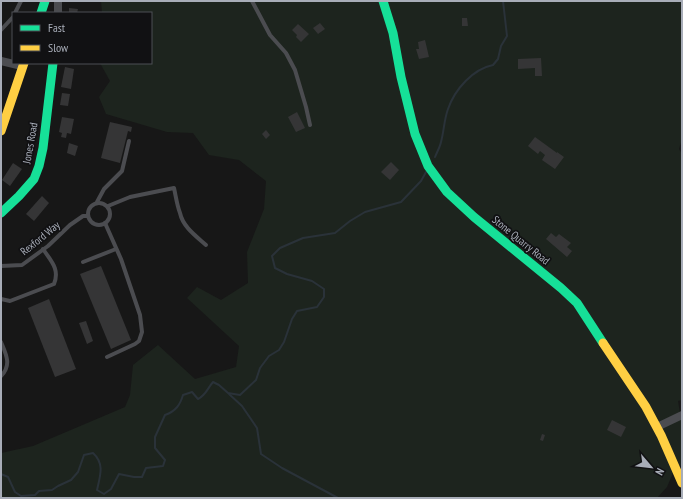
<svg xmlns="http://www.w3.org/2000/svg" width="683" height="499" font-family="'PT Sans Narrow',sans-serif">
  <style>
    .green { fill: #1d241e }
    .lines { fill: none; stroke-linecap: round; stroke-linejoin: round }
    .stream { stroke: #2a3239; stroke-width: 2 }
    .building { fill: #353536 }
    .lane { stroke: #4b4c50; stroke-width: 4 }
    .street { stroke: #4b4c50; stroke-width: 8 }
    .fast { stroke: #16e098; stroke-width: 9 }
    .slow { stroke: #ffcf43; stroke-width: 9 }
    .labels { text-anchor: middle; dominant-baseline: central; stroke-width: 3.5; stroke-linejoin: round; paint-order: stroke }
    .street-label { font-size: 11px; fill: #a8adb8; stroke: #111113 }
  </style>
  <rect width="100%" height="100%" fill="#171717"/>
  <path class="green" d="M 101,1 L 682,1 L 682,139 L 679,149 L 682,154 L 682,400 L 678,401 L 682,425 L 682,465 L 675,468 L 667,487 L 657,498 L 1,498 L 1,453 L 33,446 L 125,407 L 130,395 L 133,365 L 158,345 L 195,379 L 236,367 L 239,346 L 187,298 L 197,287 L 221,300 L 248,283 L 247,252 L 264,209 L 266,181 L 239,160 L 209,155 L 193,133 L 167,132 L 106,114 L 99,97 L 110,81 L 100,63 L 151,63 L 151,13 L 102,13 Z"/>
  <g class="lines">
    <g class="stream">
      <path d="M 435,157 C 437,152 440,147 441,142 C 444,131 444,120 448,109 C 455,89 473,69 493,65 L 498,59 L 501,46 L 507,36 L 503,1"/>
      <path d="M 229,394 L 242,406 L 257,428 L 261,454 L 282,468 L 338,498"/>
      <path d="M 1,474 L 8,477 L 15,492 L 21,496 L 35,495 L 39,491 L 52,490 L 58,486 L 71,480 L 78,472 L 84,455 L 93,453 C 105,464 100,476 97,490 L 104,494 L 111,489 L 119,474 L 134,477 L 142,477 L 146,468 L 163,466 L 165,460 L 155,448 L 155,437 L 165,415 C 176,411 180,405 183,395 L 192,392 L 198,399 C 206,395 207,389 213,382 L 219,385 L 228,393 L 240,395 L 256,380 L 260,368 L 269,356 L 279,350 L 284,342 L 292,319 L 297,311 L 317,307 L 324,297 L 324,289 L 312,281 L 287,274 L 275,268 L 272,256 L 280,248 L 303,238 L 335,233 L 350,221 L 365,212 L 401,202 L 421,181 L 426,172"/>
    </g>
  </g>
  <g class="building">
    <path d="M 69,8 L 78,9 L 77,13 L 69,13 Z"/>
    <path d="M 462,18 L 467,18 L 468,26 L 462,26 Z"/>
    <path d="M 320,23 L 325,29 L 318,34 L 313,28 Z"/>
    <path d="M 298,24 L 309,34 L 301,42 L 296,37 L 297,35 L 292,30 Z"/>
    <path d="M 425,40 L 429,57 L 419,59 L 416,49 L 419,49 L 418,42 Z"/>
    <path d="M 541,58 L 542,76 L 535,76 L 535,68 L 518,69 L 518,59 Z"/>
    <path d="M 65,67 L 74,69 L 71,89 L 61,87 Z"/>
    <path d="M 62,93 L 70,94 L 68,106 L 60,105 Z"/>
    <path d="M 297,112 L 305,128 L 296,132 L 288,117 Z"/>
    <path d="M 62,117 L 74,119 L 71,134 L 67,133 L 66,138 L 61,137 L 62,133 L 59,132 Z"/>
    <path d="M 110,122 L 132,127 L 131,132 L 128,131 L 120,163 L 101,158 Z"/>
    <path d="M 266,130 L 270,135 L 266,139 L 262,134 Z"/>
    <path d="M 535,137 L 557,153 L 557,152 L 564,157 L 555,169 L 542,160 L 545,155 L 540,151 L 538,154 L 528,146 Z"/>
    <path d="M 69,143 L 78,146 L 75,156 L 67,153 Z"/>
    <path d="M 391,162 L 399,170 L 390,180 L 381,172 Z"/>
    <path d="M 13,163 L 22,169 L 10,186 L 2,180 Z"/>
    <path d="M 42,196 L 49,203 L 34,221 L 26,214 Z"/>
    <path d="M 551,233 L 556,237 L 559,234 L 571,243 L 567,247 L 572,251 L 567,257 L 546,239 Z"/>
    <path d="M 101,266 L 131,340 L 111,349 L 80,274 Z"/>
    <path d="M 49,299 L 76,369 L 55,377 L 28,308 Z"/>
    <path d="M 86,321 L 93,341 L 87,344 L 79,323 Z"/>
    <path d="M 612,420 L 626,427 L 621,437 L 607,430 Z"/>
    <path d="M 542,434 L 545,435 L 543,441 L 540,440 Z"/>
  </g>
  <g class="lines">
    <g class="lane">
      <path d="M 252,1 L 270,35 L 286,53 L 295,70 L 306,107 L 310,125"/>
      <path d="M 15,13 L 21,1"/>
      <path d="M 1,30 L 13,17"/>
      <path d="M 97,202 L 104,189 L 122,171 L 129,141"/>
      <circle cx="99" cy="214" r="11"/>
      <path d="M 108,206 L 130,197 L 174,188 C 176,197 177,205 180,213 C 183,227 196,236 206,245"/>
      <path d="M 105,223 L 121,259 L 140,315 L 142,332 L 139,341 L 135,344 L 107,357"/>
      <path d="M 83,262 L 116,249"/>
      <path d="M 1,266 L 22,265 L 48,246 L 70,225 L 83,216 L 88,216"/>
      <path d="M 1,299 L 10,301 L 54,284 C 60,269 51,261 43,249"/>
      <path d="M 1,342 C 6,354 12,365 1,376"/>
    </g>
    <g class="street">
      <path d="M 58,13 L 58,1"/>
      <path d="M 1,61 L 22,66"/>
      <path d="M 657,427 L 682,415"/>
    </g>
    <g class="fast">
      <path d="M 383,1 L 393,33 L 401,77 L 415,134 L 428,166 L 447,192 L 474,217 L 561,288 L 577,303 L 603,343"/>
      <path d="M 41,13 L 45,1"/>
      <path d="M 1,213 L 19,196 L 34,179 L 39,166 L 43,148 L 53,63"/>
    </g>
    <g class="slow">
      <path d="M 1,131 L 24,63"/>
      <path d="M 603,343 L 646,407 L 661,435 L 682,483"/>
    </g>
  </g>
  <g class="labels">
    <g class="street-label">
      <text transform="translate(30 143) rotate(-80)">Jones Road</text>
      <text transform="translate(40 238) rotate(-39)">Rexford Way</text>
      <text transform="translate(521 240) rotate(39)">Stone Quarry Road</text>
    </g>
  </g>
  <rect width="683" height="499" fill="none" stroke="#a8adb8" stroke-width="4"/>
  <rect x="12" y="12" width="140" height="52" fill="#111113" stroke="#4d4f55"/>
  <rect x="20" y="25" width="20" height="6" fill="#16e098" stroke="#4d4f55"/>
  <text x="48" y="32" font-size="12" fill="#a8adb8">Fast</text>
  <rect x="20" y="45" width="20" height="6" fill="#ffcf43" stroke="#4d4f55"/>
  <text x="48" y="52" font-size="12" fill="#a8adb8">Slow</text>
  <g transform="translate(651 467) rotate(118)" stroke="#111113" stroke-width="3" paint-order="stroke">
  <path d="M0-3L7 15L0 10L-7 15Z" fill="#a8adb8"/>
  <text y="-6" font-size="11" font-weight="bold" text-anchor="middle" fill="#a8adb8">N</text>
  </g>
</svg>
